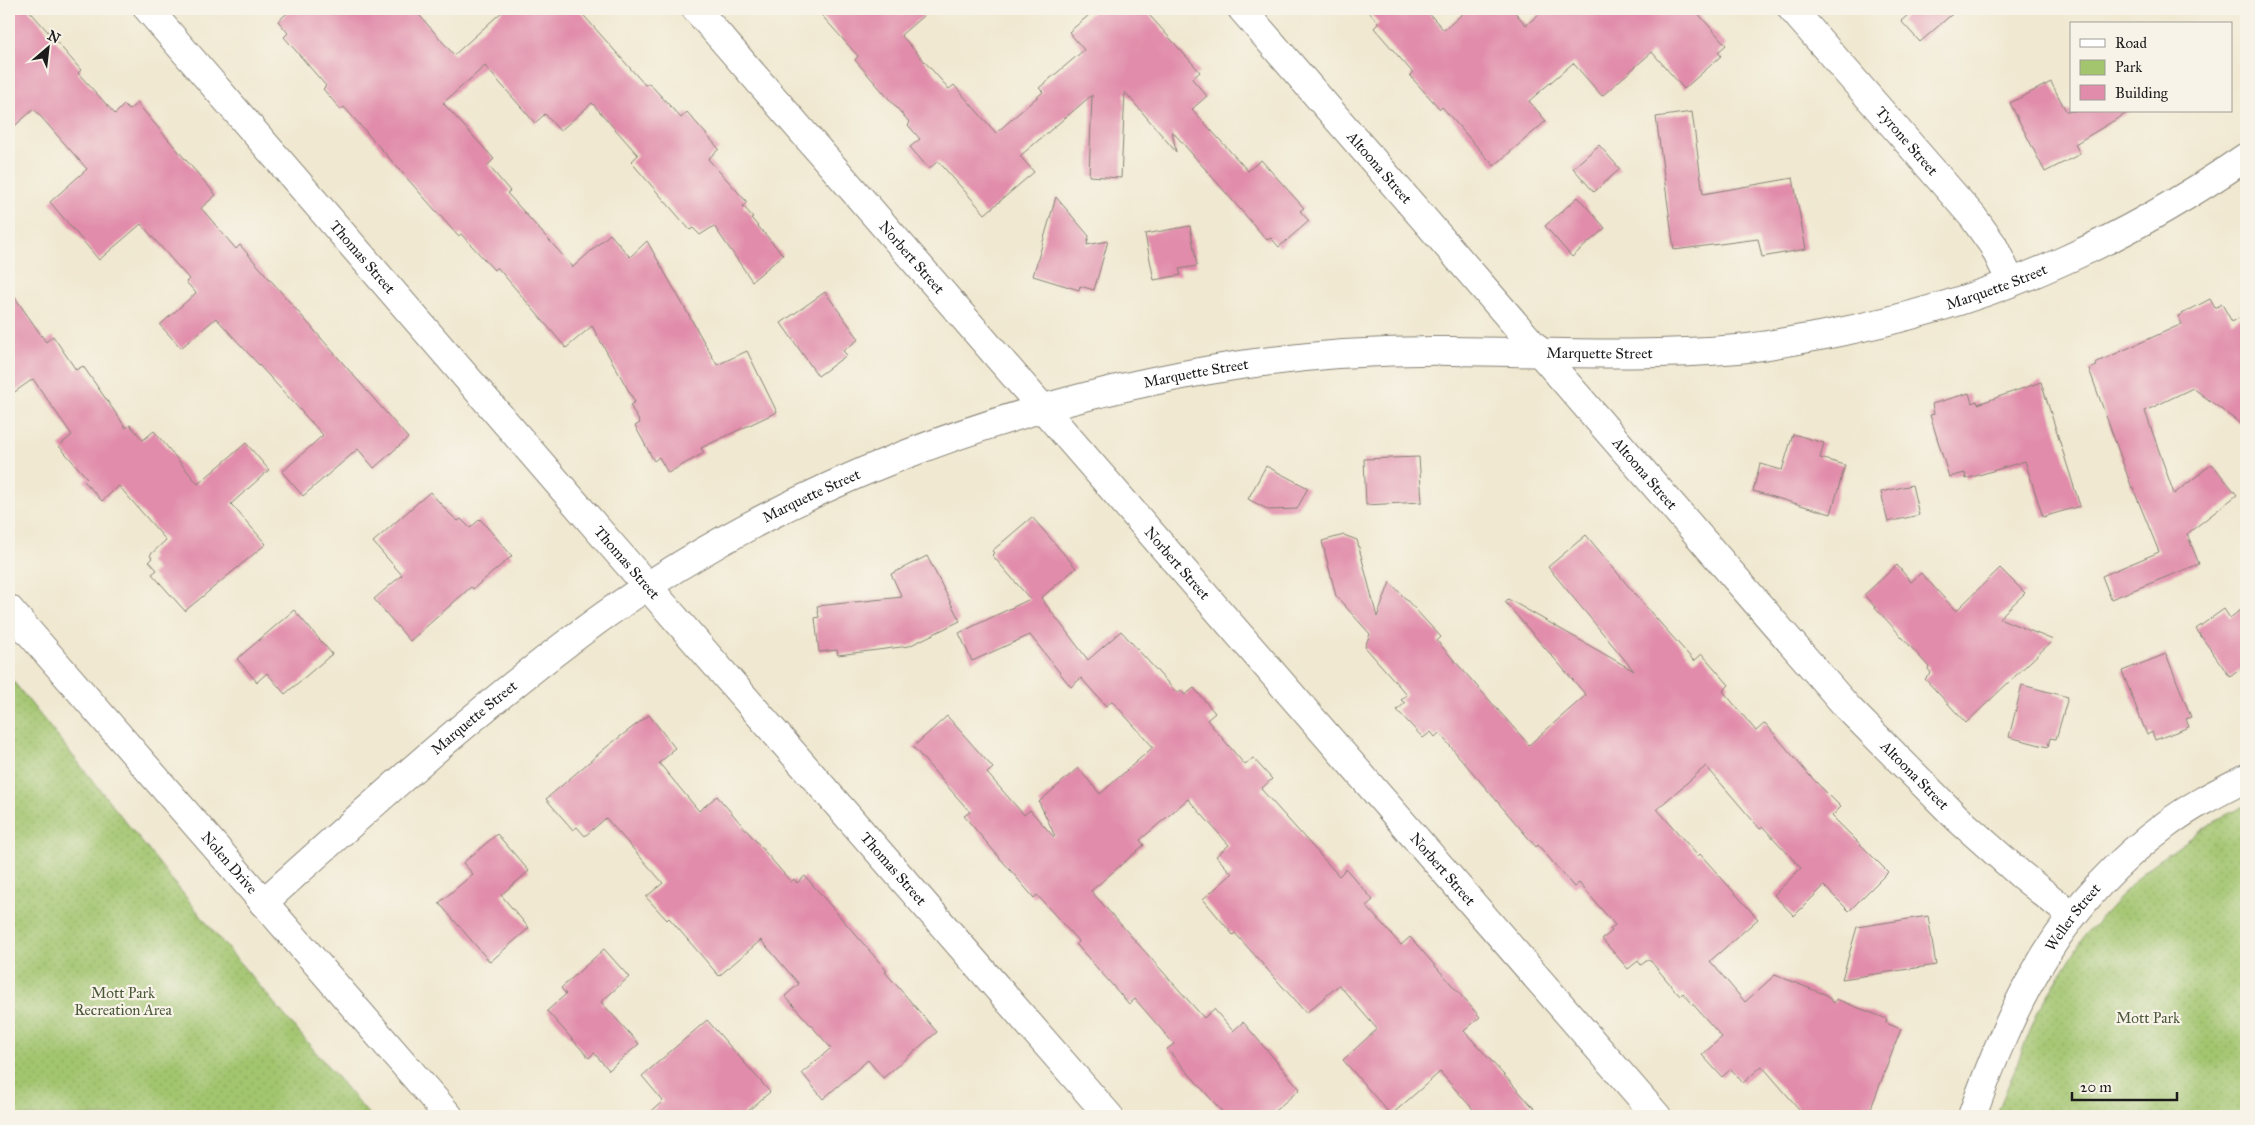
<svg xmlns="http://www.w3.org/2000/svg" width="2255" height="1125" font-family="'IM FELL Great Primer',serif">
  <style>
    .green { fill: url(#green-dots); stroke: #5f7045 }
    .building { fill: #e18caa }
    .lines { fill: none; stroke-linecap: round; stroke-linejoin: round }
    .street-casing { stroke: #868276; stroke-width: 30 }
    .street { stroke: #fff; stroke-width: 28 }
    .labels { text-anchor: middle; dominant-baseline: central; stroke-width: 4.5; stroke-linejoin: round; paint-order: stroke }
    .street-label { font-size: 15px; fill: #1c1c1c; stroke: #f7f3e8 }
    .park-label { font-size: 15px; fill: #4b5739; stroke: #f7f3e8 }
  </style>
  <defs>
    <pattern id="green-dots" width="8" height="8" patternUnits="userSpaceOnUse" patternTransform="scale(1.25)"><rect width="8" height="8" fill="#a2c56e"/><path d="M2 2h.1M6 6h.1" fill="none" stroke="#8ba95f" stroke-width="1.8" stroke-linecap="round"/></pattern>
  </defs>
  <rect width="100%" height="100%" fill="#f7f3e8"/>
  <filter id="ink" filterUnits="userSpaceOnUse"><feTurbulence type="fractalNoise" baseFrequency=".02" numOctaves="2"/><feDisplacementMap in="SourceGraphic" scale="10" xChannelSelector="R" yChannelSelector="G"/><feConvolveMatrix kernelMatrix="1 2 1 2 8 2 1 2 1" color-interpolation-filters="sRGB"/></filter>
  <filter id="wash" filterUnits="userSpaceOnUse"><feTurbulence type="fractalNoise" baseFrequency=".0096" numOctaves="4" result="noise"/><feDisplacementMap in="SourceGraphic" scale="20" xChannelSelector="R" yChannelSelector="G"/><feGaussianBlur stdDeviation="1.12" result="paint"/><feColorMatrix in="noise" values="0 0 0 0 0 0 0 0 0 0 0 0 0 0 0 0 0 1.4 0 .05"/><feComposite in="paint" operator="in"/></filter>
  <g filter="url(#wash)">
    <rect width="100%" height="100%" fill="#f0e8d0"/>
    <g class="green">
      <path d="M 9,676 L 217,936 L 370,1116 L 9,1116 Z"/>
      <path d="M 2246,805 L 2246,1116 L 1996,1116 L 2038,1011 L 2085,935 L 2144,871 L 2216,820 Z"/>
    </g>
    <g id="blocks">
      <g class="building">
        <path d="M 9,9 L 28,9 L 81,70 L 78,73 L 115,114 L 124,105 L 129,110 L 137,103 L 216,195 L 201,208 L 236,249 L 240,245 L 408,438 L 374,468 L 358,449 L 303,496 L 282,472 L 323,435 L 216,318 L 181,348 L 160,325 L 196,293 L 186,282 L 189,279 L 141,224 L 99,260 L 50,202 L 87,169 L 34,109 L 9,131 Z"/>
        <path d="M 292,9 L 414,9 L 454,55 L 505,9 L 578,9 L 645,85 L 649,83 L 681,118 L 687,112 L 719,149 L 708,159 L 747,202 L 743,206 L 753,217 L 751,218 L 783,255 L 752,281 L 714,226 L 700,235 L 693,228 L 690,230 L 631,162 L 638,155 L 592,103 L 560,131 L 545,114 L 535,123 L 485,66 L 443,103 L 494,159 L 488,165 L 510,191 L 507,193 L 573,267 L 610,234 L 630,257 L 647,241 L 717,365 L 747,351 L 777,412 L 701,448 L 704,453 L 668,473 L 659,457 L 654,461 L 635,426 L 640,423 L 630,405 L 635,402 L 592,326 L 566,348 L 497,267 L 494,270 L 461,234 L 458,236 L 344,107 L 341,110 L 323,89 L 326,86 L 284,37 L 288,33 L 278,21 Z"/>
        <path d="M 816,9 L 931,9 L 901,35 L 949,89 L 954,85 L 996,133 L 1043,92 L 1039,88 L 1084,50 L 1069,32 L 1096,9 L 1144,9 L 1200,72 L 1192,79 L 1207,96 L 1192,109 L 1248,171 L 1261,160 L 1304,208 L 1300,211 L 1309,221 L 1279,247 L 1271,238 L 1267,240 L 1172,131 L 1176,152 L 1125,92 L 1121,178 L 1089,176 L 1092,95 L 1020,156 L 1034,172 L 985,214 L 938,161 L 929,169 L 910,147 L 920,139 L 908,125 L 910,123 L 855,60 L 858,56 Z"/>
        <path d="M 1366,9 L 1425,9 L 1444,30 L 1468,9 L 1512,9 L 1526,25 L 1545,9 L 1694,9 L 1726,45 L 1718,52 L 1721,56 L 1684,89 L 1652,52 L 1602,96 L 1573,63 L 1529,101 L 1546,121 L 1494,166 L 1442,107 L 1440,109 L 1410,76 L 1413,73 L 1374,28 L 1379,23 Z"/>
        <path d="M 1915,9 L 1958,9 L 1920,42 L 1901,21 Z"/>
        <path d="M 2051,82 L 2066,111 L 2130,111 L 2075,144 L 2080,154 L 2045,172 L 2010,103 Z"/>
        <path d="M 1692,112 L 1703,194 L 1793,178 L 1806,249 L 1762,257 L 1758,239 L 1674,250 L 1656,117 Z"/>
        <path d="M 1599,145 L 1620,169 L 1594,192 L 1573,168 Z"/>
        <path d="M 1056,197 L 1089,236 L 1087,245 L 1108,241 L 1094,290 L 1080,286 L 1079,290 L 1033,276 Z"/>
        <path d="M 1578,197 L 1605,228 L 1572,257 L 1545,226 Z"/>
        <path d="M 1190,226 L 1197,266 L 1179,269 L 1181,275 L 1154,280 L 1145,234 Z"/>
        <path d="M 9,289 L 46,342 L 53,336 L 76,370 L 83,366 L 126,428 L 130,425 L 143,440 L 154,431 L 198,484 L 246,443 L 269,470 L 231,504 L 266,544 L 185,611 L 152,574 L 157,570 L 149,561 L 152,558 L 150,555 L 166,540 L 119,486 L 102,501 L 84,481 L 87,478 L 59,446 L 72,435 L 33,379 L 9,396 Z"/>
        <path d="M 825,292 L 859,339 L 843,351 L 847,355 L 818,376 L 781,323 Z"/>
        <path d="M 2210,299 L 2215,308 L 2222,304 L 2232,322 L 2246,314 L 2246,428 L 2193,388 L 2145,411 L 2174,494 L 2212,464 L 2237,495 L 2187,534 L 2199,564 L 2111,599 L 2102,576 L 2159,552 L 2133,488 L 2132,488 L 2089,369 L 2097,366 L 2095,363 L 2182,324 L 2178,316 Z"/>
        <path d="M 2041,382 L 2080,506 L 2043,517 L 2025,461 L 1966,479 L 1965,473 L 1949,477 L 1930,415 L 1934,414 L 1932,404 L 1969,393 L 1972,403 L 1977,401 L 1978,404 Z"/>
        <path d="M 1793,434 L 1824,443 L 1820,458 L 1845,465 L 1831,514 L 1753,491 L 1760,464 L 1782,470 Z"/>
        <path d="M 1419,457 L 1422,502 L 1366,505 L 1364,459 Z"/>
        <path d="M 1266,466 L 1308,488 L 1297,509 L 1269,510 L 1248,499 Z"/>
        <path d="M 1912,485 L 1919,515 L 1888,522 L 1881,492 Z"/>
        <path d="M 430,492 L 450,514 L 458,521 L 461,519 L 470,528 L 480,519 L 512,556 L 473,589 L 471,587 L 410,641 L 374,599 L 402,575 L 373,542 Z"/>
        <path d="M 1032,517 L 1076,568 L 1041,598 L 1088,660 L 1121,631 L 1177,693 L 1181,690 L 1185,695 L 1194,688 L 1215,713 L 1207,720 L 1245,765 L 1253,758 L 1272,779 L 1261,789 L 1339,876 L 1346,869 L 1373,900 L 1366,906 L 1401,945 L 1410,937 L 1480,1017 L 1464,1031 L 1541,1116 L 1479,1116 L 1440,1072 L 1391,1115 L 1343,1060 L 1377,1029 L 1339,985 L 1306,1013 L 1235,933 L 1233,935 L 1203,899 L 1232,874 L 1216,856 L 1229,845 L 1188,799 L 1140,840 L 1144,845 L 1091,891 L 1204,1018 L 1214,1009 L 1233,1031 L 1243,1022 L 1300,1089 L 1269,1116 L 1226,1116 L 1167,1049 L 1174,1044 L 1135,999 L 1129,1004 L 1076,944 L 1079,942 L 1037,895 L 1034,898 L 964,816 L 970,812 L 913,747 L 947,716 L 993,768 L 987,773 L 1024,815 L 1030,810 L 1054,837 L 1055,836 L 1039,802 L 1078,768 L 1100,794 L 1153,747 L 1112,701 L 1106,706 L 1081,678 L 1071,687 L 1030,635 L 972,661 L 959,633 L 1030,599 L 992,555 L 994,553 L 992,551 Z"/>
        <path d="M 1344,535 L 1357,540 L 1377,617 L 1390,582 L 1441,637 L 1437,641 L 1529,745 L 1586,695 L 1505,602 L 1508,599 L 1634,671 L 1548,567 L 1586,535 L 1639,599 L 1694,661 L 1702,654 L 1729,685 L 1723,691 L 1756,731 L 1765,723 L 1808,774 L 1841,807 L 1832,816 L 1888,872 L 1849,911 L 1824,886 L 1794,916 L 1774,895 L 1801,868 L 1763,827 L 1760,829 L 1706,766 L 1657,809 L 1698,856 L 1700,854 L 1758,919 L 1710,961 L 1745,1002 L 1775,975 L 1827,995 L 1834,1003 L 1836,999 L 1887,1019 L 1886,1023 L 1901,1029 L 1868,1116 L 1805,1116 L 1762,1066 L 1743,1083 L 1731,1069 L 1722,1077 L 1702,1055 L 1722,1037 L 1683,993 L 1680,996 L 1649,959 L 1641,965 L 1638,961 L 1628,969 L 1602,939 L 1612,931 L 1610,929 L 1615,925 L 1579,883 L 1574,887 L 1538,845 L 1536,847 L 1439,733 L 1435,737 L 1431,732 L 1423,738 L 1397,710 L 1405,703 L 1401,700 L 1407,695 L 1365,647 L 1370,634 L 1336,596 L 1322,541 Z"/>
        <path d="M 927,556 L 960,621 L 909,646 L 838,655 L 837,650 L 819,652 L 815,618 L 819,617 L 817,606 L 902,597 L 891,574 Z"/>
        <path d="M 1897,565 L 1911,582 L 1921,573 L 1956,611 L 2000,568 L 2025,593 L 1999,618 L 2053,640 L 1966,723 L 1925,679 L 1931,673 L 1928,669 L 1929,667 L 1864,595 Z"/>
        <path d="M 2246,606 L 2246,665 L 2230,677 L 2196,629 L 2224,609 L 2230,618 Z"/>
        <path d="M 294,610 L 332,654 L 285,694 L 267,673 L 257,682 L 237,659 Z"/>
        <path d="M 2166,654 L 2191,717 L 2186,719 L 2189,727 L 2155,740 L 2152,732 L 2147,735 L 2122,671 Z"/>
        <path d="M 2022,685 L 2068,697 L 2056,739 L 2050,738 L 2048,747 L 2009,737 Z"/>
        <path d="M 649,715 L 675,748 L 671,751 L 672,752 L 659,763 L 699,811 L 717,796 L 791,882 L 794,879 L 797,883 L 805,876 L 887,971 L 885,972 L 937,1032 L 883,1078 L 868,1060 L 823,1099 L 802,1073 L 831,1048 L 785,996 L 799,984 L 761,940 L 719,976 L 669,918 L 667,920 L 646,897 L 663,883 L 606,818 L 585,836 L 577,827 L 573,830 L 546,799 L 609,745 Z"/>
        <path d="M 497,834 L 529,871 L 501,895 L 529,928 L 490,962 L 439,903 L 473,874 L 463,863 Z"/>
        <path d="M 1928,916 L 1936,965 L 1842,979 L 1857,927 Z"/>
        <path d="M 604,949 L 629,977 L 601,1002 L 639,1044 L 609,1070 L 594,1053 L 589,1058 L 547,1011 L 566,994 L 561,988 Z"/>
        <path d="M 707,1020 L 770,1092 L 742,1116 L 646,1116 L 663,1101 L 642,1076 Z"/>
      </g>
    </g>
  </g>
  <g filter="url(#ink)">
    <use href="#blocks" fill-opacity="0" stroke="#868276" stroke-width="1"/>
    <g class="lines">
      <defs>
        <g id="street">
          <path id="s1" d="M 148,9 L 608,541 L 1109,1116"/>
          <path id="s2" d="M 696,9 L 1657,1116"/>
          <path id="s3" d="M 1242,9 L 1848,708 L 1957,818 L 2020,874 L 2072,916"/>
          <path id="s4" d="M 1792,9 L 1973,217 L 1993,245 L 2011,282"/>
          <path id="s5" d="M 9,609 L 449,1116"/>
          <path id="s6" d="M 263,903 C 371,806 480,706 598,620 C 784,486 1008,402 1234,366 C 1307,355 1380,350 1453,351 C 1548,352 1644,357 1738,349 C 1767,346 1796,340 1825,335 C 1907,319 1989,295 2065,260 C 2128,232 2189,196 2246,157"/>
          <path id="s7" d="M 1972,1116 C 2015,996 2061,902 2167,824 C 2192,805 2219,792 2246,778"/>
        </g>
      </defs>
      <use href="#street" class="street-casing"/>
      <use href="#street" class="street"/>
    </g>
  </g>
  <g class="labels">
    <g class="street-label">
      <text stroke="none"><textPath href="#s4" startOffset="175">Tyrone Street</textPath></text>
      <text stroke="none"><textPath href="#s3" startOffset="210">Altoona Street</textPath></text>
      <text stroke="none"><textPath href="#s1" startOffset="328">Thomas Street</textPath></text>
      <text stroke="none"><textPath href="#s2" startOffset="329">Norbert Street</textPath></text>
      <text stroke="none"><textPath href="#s6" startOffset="1901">Marquette Street</textPath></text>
      <text stroke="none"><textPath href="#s6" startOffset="1496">Marquette Street</textPath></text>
      <text stroke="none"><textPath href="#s6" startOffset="1091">Marquette Street</textPath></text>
      <text stroke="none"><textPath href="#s3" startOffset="615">Altoona Street</textPath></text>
      <text stroke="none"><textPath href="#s6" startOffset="686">Marquette Street</textPath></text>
      <text stroke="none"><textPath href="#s1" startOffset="732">Thomas Street</textPath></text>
      <text stroke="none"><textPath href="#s2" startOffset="734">Norbert Street</textPath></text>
      <text stroke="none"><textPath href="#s6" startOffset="281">Marquette Street</textPath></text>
      <text stroke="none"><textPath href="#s3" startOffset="1020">Altoona Street</textPath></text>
      <text stroke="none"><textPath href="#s5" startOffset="336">Nolen Drive</textPath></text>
      <text stroke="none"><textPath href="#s1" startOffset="1138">Thomas Street</textPath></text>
      <text stroke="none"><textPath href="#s2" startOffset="1139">Norbert Street</textPath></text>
      <text stroke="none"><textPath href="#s7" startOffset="224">Weller Street</textPath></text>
    </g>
    <g class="park-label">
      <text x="123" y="993">Mott Park<tspan x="123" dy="17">Recreation Area</tspan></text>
      <text x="2148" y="1018">Mott Park</text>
    </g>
  </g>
  <rect width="2255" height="1125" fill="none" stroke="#f7f3e8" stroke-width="30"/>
  <rect x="2070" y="22" width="162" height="90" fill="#f7f3e8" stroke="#9f9d96"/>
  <rect x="2080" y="39" width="25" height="8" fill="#ffffff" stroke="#9f9d96"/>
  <text x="2115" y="48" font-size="15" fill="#1c1c1c">Road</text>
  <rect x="2080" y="60" width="25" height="15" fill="#a2c56e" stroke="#9f9d96"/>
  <text x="2115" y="72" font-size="15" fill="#1c1c1c">Park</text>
  <rect x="2080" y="85" width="25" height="15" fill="#e18caa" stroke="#9f9d96"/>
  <text x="2115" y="98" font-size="15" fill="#1c1c1c">Building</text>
  <g transform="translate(48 48) rotate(28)" stroke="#f7f3e8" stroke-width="4" paint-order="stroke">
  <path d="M0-4L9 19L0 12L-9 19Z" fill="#1c1c1c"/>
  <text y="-8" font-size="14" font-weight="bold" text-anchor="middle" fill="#1c1c1c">N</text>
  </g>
  <path d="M2072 1092v8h105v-8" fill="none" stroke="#1c1c1c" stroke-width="2.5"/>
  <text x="2080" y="1092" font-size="15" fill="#1c1c1c" stroke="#f7f3e8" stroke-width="4" paint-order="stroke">20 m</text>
</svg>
